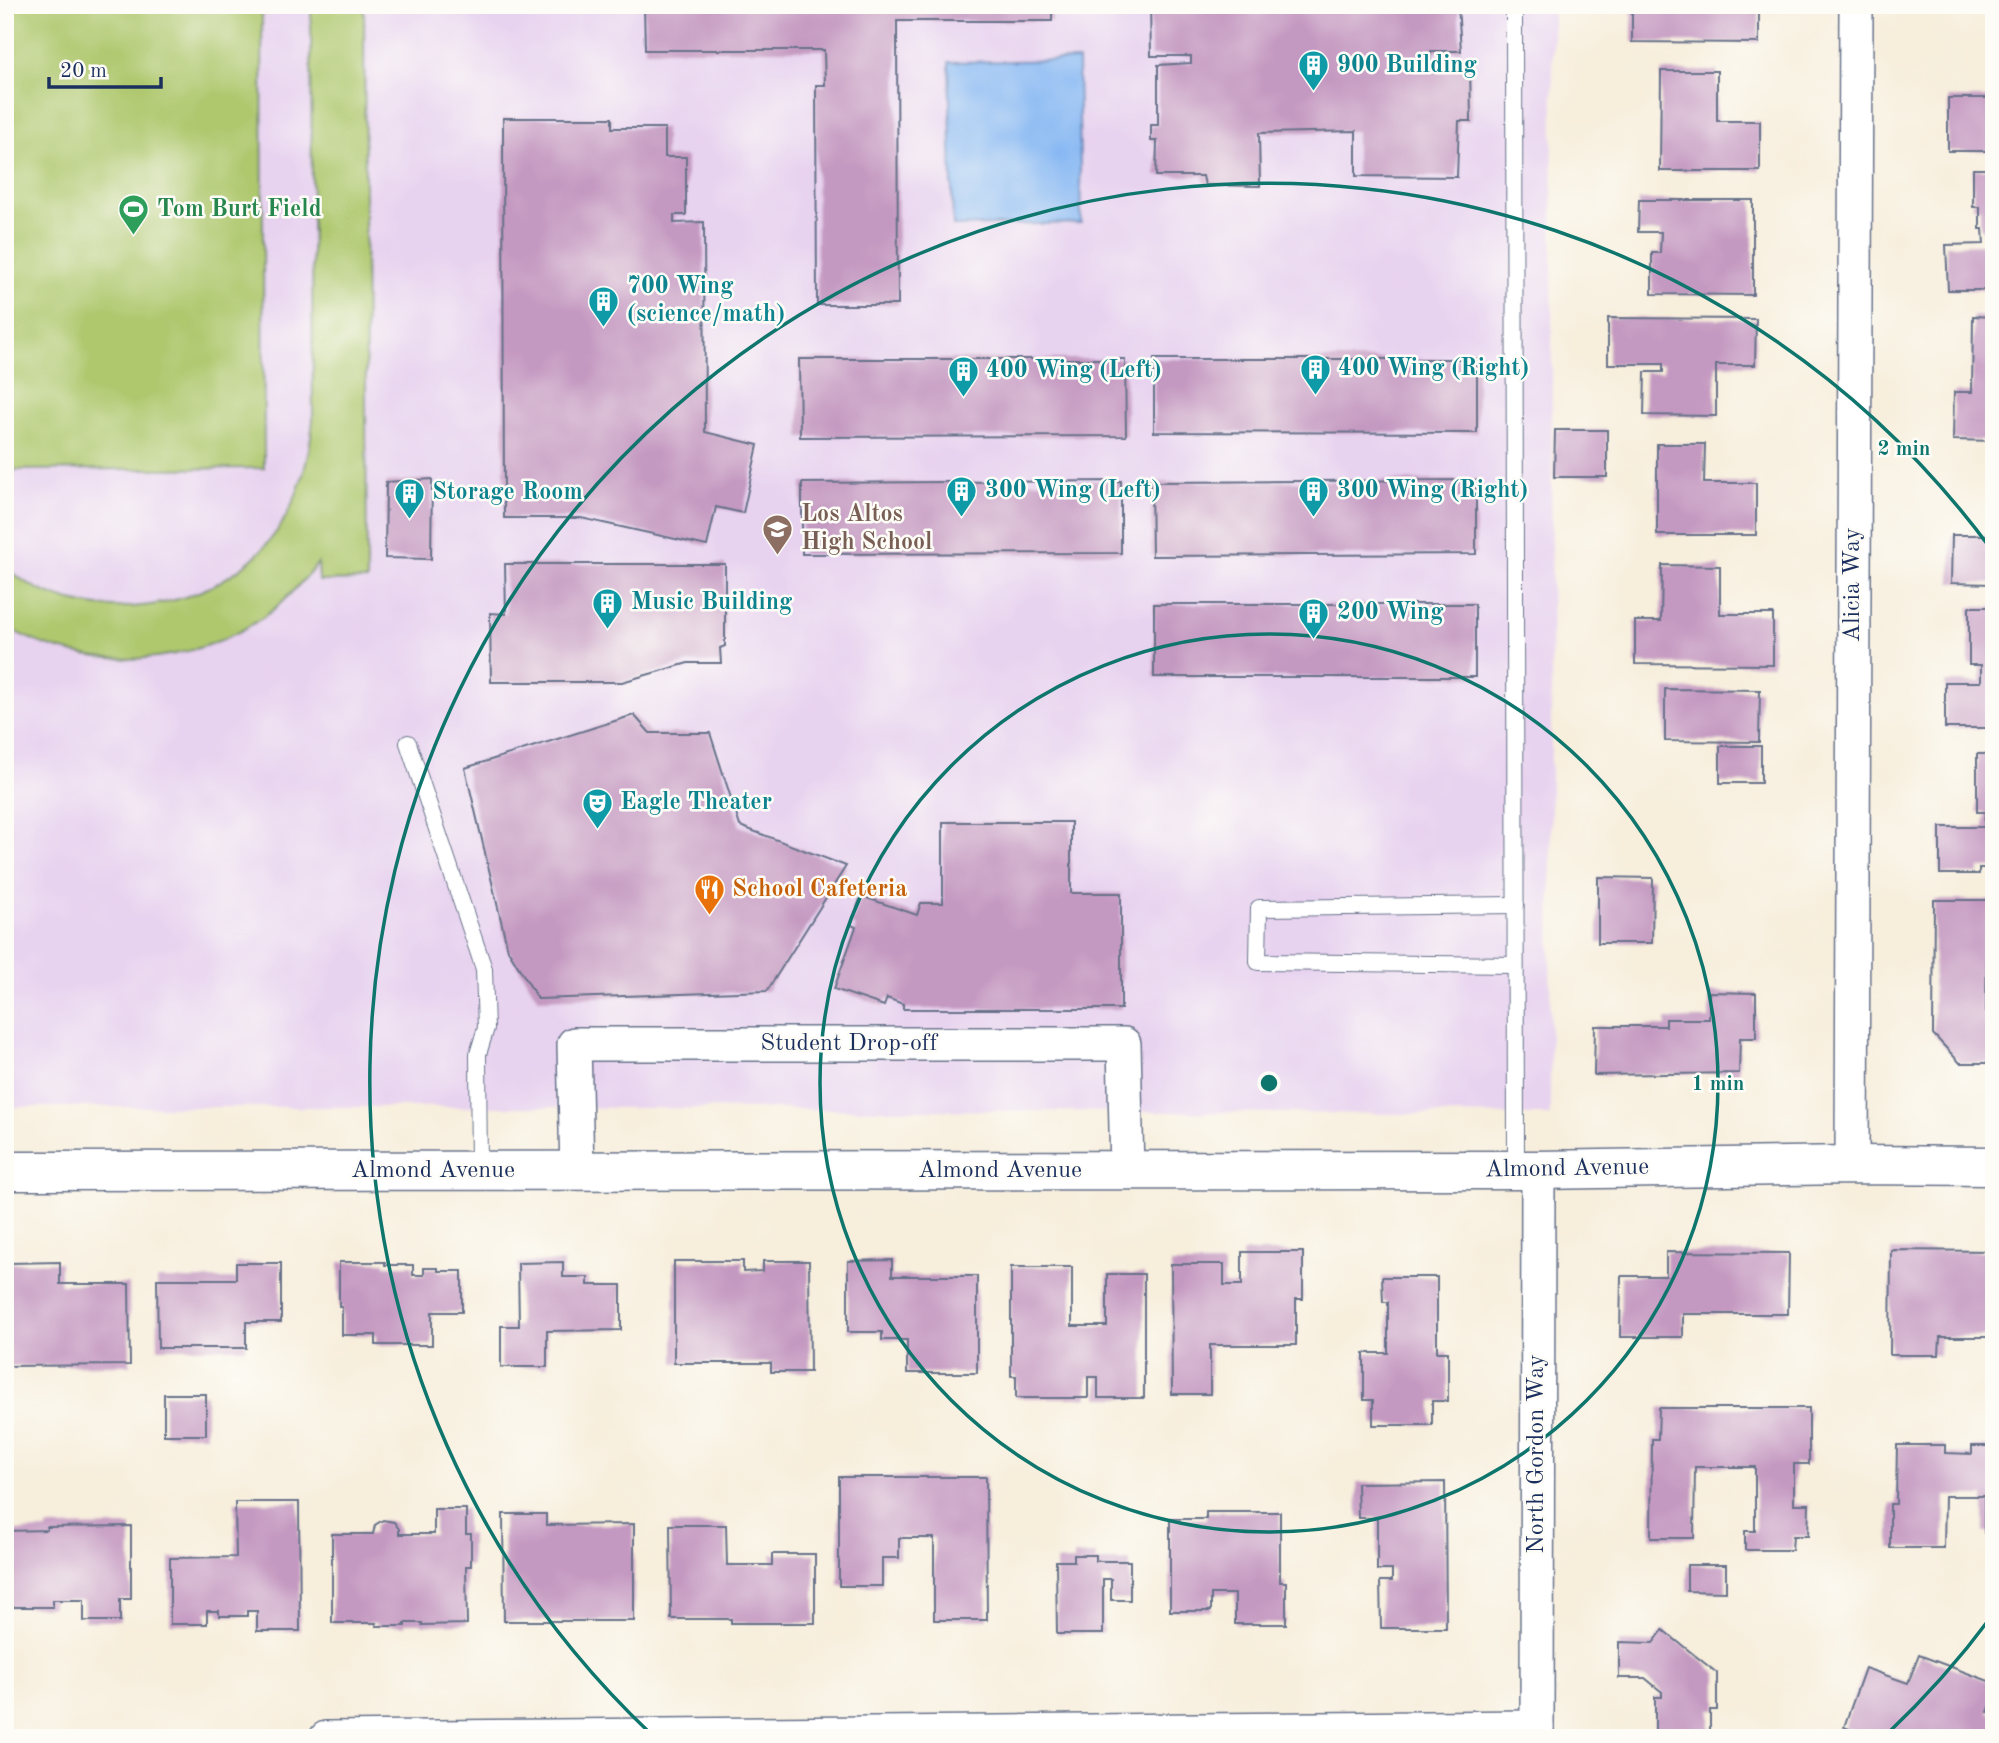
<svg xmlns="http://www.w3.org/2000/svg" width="1999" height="1743" font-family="'Old Standard TT',serif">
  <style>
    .built { fill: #e7d2ef }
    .green { fill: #afc86e; stroke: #657c66; stroke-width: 2 }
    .water { fill: #87b8f3; stroke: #5174a8; stroke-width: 2 }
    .building { fill: #c499c1 }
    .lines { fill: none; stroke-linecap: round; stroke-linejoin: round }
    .lane-casing { stroke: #68728a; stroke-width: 18 }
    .street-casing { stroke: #68728a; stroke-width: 36 }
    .secondary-casing { stroke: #68728a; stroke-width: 41 }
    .lane { stroke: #fff; stroke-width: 16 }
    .street { stroke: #fff; stroke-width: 33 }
    .secondary { stroke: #fff; stroke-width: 38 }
    .ring { fill: none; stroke: #0f766e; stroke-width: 3.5 }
    .labels { text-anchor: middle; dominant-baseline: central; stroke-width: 5; stroke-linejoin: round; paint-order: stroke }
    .culture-label { font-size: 24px; font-weight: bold; fill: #0d838f; stroke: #fdfcf7; text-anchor: start }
    .leisure-label { font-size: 24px; font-weight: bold; fill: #27864d; stroke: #fdfcf7; text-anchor: start }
    .education-label { font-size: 24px; font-weight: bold; fill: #785e54; stroke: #fdfcf7; text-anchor: start }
    .street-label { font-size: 24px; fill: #1b2f5e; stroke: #fdfcf7 }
    .food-label { font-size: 24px; font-weight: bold; fill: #c56008; stroke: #fdfcf7; text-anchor: start }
    .centre { fill: #0f766e; stroke: #fdfcf7; stroke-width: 3.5 }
    .ring-label { font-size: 21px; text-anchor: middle; font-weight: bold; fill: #0f766e; stroke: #fdfcf7; stroke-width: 5; stroke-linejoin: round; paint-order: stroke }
  </style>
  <rect width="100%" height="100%" fill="#fdfcf7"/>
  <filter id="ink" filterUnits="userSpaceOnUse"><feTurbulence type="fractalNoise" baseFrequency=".0143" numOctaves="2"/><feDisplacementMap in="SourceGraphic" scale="14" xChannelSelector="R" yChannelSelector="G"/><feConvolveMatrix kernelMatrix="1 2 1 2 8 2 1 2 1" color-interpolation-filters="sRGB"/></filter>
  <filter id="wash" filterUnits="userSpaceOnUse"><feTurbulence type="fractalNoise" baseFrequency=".00686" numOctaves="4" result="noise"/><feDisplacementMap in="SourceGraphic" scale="28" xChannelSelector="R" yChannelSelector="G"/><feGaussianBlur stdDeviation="1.57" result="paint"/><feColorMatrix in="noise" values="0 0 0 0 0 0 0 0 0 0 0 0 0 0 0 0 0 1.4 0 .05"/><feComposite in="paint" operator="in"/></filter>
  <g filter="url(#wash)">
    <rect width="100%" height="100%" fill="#f7eedc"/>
    <path class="built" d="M 5,5 L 1553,5 L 1550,1115 L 515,1107 L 5,1107 Z"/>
    <g class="green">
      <path d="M 5,5 L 262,5 L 264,468 L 5,470 Z"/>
      <path d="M 311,5 L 364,5 L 367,580 L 319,581 L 318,563 C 303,581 288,598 269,613 C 193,669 86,674 5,626 L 5,567 C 83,634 219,614 277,531 C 300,497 309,460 313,420 Z"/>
    </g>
    <path class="water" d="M 1078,60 L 1081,223 L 953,226 L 949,62 Z"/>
    <g id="blocks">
      <g class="building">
        <path d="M 644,5 L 1052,5 L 1052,21 L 897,21 L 898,305 L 817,305 L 816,85 L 825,85 L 824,50 L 645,50 Z"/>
        <path d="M 1150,5 L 1458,5 L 1461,51 L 1431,51 L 1430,65 L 1470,63 L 1471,121 L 1459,121 L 1457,177 L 1356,176 L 1356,131 L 1259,133 L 1260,186 L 1205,185 L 1203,176 L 1156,176 L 1157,141 L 1151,141 L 1151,125 L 1158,125 L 1158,65 L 1191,63 L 1191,56 L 1151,56 Z"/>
        <path d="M 1632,5 L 1759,5 L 1759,43 L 1632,42 Z"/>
        <path d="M 1661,71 L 1717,71 L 1717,121 L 1760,121 L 1760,171 L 1660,171 Z"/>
        <rect x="1948" y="98" width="46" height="53"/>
        <path d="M 503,118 L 612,118 L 612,128 L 665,128 L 665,157 L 686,157 L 686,215 L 674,215 L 674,223 L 704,222 L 705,432 L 758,445 L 743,513 L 716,507 L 707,546 L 581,518 L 504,518 Z"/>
        <path d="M 1973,169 L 1994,169 L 1994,290 L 1948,290 L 1946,245 L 1984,244 L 1983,229 L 1980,229 L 1980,207 L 1973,207 Z"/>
        <path d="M 1639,200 L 1753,200 L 1753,295 L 1652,294 L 1652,253 L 1660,253 L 1661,232 L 1638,232 Z"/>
        <path d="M 1973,316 L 1994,317 L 1994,441 L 1953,440 L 1954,392 L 1972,392 Z"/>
        <path d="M 1608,318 L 1756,319 L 1755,365 L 1716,365 L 1716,416 L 1644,415 L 1645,372 L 1663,372 L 1663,364 L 1608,364 Z"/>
        <path d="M 799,359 L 1125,359 L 1126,436 L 800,437 Z"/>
        <path d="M 1154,359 L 1477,359 L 1477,433 L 1154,432 Z"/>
        <path d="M 1555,430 L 1607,430 L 1607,477 L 1554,477 Z"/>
        <path d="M 1657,444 L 1705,444 L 1704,483 L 1756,483 L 1756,535 L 1657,535 Z"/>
        <rect x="1988" y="465" width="6" height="53"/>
        <path d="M 432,479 L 431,559 L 385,558 L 386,482 Z"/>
        <path d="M 1476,480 L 1476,554 L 1152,556 L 1151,482 Z"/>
        <path d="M 1121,481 L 1121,553 L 802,554 L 802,483 Z"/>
        <path d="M 1952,535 L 1994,535 L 1994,584 L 1951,583 Z"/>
        <path d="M 505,564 L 725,564 L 725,646 L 720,648 L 721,663 L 688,663 L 622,682 L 491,682 L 490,613 L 506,614 Z"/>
        <path d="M 1662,565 L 1720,566 L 1720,614 L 1773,614 L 1773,665 L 1635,664 L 1635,621 L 1661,621 Z"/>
        <rect x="1154" y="604" width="321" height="73"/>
        <path d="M 1969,607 L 1994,607 L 1994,713 L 1990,713 L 1990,728 L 1945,728 L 1945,682 L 1981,682 L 1981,665 L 1969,665 Z"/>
        <path d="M 1665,689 L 1760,690 L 1759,742 L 1665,741 Z"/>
        <path d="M 634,715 L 650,733 L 710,733 L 740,826 L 846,866 L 767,991 L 538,999 L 508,950 L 465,768 Z"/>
        <rect x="1720" y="746" width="41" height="37"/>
        <path d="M 1977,754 L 1994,754 L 1994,868 L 1979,868 L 1979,874 L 1940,874 L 1940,827 L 1984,827 L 1985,812 L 1977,812 Z"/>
        <path d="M 943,822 L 1071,822 L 1071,893 L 1121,893 L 1121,1009 L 903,1009 L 903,1004 L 887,998 L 884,1006 L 834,989 L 856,927 L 851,925 L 861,896 L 917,915 L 921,903 L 943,903 Z"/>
        <path d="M 1598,877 L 1653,878 L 1652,943 L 1598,943 Z"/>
        <path d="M 1934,900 L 1994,900 L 1994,945 L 1987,945 L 1986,1011 L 1994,1011 L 1994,1063 L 1960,1063 L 1933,1034 Z"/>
        <path d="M 1709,992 L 1756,993 L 1756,1038 L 1740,1038 L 1739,1073 L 1594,1075 L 1595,1026 L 1666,1026 L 1666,1019 L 1709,1019 Z"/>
        <path d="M 1891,1250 L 1994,1251 L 1994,1337 L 1940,1337 L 1939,1355 L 1890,1355 Z"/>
        <path d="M 1242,1252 L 1303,1252 L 1303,1299 L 1296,1299 L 1296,1345 L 1210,1345 L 1210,1394 L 1172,1394 L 1171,1264 L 1224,1264 L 1224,1285 L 1242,1285 Z"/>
        <path d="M 1666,1252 L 1789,1253 L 1788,1314 L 1683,1314 L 1683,1337 L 1620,1337 L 1621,1276 L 1666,1276 Z"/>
        <path d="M 892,1260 L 892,1276 L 977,1276 L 977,1373 L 907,1373 L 907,1340 L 882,1340 L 882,1332 L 848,1332 L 848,1261 Z"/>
        <path d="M 674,1261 L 743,1261 L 743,1272 L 763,1271 L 763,1261 L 809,1261 L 810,1372 L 771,1372 L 771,1363 L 674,1363 Z"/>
        <path d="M 60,1262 L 60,1284 L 129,1284 L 130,1365 L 5,1366 L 5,1322 L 9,1322 L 9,1263 Z"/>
        <path d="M 339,1262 L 385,1262 L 385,1265 L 413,1265 L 413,1275 L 424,1275 L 424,1268 L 438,1268 L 438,1271 L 462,1271 L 462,1312 L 432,1312 L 432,1345 L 376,1345 L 376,1335 L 342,1335 L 342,1307 L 339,1307 Z"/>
        <path d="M 563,1262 L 563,1277 L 588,1277 L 588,1285 L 621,1285 L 621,1330 L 547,1331 L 547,1367 L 501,1367 L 501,1326 L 519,1326 L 518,1263 Z"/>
        <path d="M 236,1263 L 281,1263 L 281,1322 L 246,1322 L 246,1348 L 158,1348 L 157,1279 L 236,1279 Z"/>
        <path d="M 1011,1267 L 1072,1267 L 1072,1326 L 1107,1326 L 1107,1274 L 1144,1274 L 1144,1398 L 1098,1398 L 1098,1377 L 1088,1377 L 1088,1398 L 1016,1398 L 1016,1376 L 1011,1376 Z"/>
        <path d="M 1382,1277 L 1437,1277 L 1437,1352 L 1448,1352 L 1448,1401 L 1432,1401 L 1432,1425 L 1373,1425 L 1373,1400 L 1364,1400 L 1364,1353 L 1388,1353 L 1388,1302 L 1383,1302 Z"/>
        <rect x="164" y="1394" width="42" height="41"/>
        <path d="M 1659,1408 L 1809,1408 L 1809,1464 L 1794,1464 L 1794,1504 L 1809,1504 L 1808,1536 L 1793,1536 L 1792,1550 L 1745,1550 L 1745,1531 L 1755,1531 L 1755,1467 L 1695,1467 L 1694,1538 L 1651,1538 L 1652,1439 L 1658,1439 Z"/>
        <path d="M 1897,1445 L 1945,1445 L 1945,1453 L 1972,1454 L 1972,1446 L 1994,1446 L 1994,1533 L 1984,1533 L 1984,1496 L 1945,1496 L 1944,1548 L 1890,1548 L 1890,1504 L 1896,1504 Z"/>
        <path d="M 839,1477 L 986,1477 L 987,1620 L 934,1620 L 934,1538 L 899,1538 L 899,1558 L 882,1558 L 882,1586 L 839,1586 Z"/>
        <path d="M 1445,1482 L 1446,1628 L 1381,1628 L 1380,1581 L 1392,1581 L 1392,1570 L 1377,1570 L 1377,1518 L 1358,1518 L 1357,1483 Z"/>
        <path d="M 235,1502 L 299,1502 L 300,1631 L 257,1631 L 257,1611 L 247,1611 L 247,1616 L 219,1616 L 219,1611 L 207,1611 L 207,1624 L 170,1624 L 170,1558 L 236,1557 Z"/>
        <path d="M 434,1509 L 466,1509 L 466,1534 L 471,1534 L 471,1566 L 466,1566 L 467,1624 L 422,1625 L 422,1623 L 405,1623 L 405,1626 L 376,1626 L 376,1623 L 332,1623 L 332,1534 L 373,1534 L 375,1525 L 383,1520 L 394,1522 L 399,1529 L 399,1534 L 434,1534 Z"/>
        <path d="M 1206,1512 L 1280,1512 L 1280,1582 L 1286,1582 L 1286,1624 L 1235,1624 L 1235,1594 L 1211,1594 L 1211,1611 L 1170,1611 L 1170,1519 L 1206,1519 Z"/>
        <path d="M 503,1514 L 546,1514 L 546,1525 L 634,1524 L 634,1621 L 504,1621 Z"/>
        <path d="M 670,1525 L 726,1525 L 727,1565 L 772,1565 L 772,1554 L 815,1554 L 815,1623 L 731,1623 L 731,1619 L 671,1619 Z"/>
        <path d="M 131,1526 L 131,1599 L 120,1599 L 120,1621 L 84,1621 L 84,1600 L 53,1600 L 53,1607 L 5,1607 L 5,1531 L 47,1530 L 47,1527 Z"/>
        <path d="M 1074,1555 L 1096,1555 L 1096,1561 L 1130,1561 L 1130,1600 L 1111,1600 L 1111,1579 L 1103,1579 L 1103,1634 L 1057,1634 L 1056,1561 L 1074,1561 Z"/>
        <path d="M 1687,1565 L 1726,1565 L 1726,1592 L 1687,1591 Z"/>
        <path d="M 1663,1630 L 1717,1673 L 1717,1710 L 1710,1710 L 1710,1738 L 1655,1737 L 1655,1697 L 1662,1697 L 1662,1692 L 1645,1678 L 1619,1678 L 1619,1642 L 1653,1643 Z"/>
        <path d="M 1919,1655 L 1994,1683 L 1994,1698 L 1988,1712 L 1994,1714 L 1994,1738 L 1873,1738 L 1844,1727 L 1865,1668 L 1908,1683 Z"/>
      </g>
    </g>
  </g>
  <g filter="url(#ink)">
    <use href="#blocks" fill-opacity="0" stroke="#68728a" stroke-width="2"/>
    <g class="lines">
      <defs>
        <g id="lane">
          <path d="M 1514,5 L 1516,1170"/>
          <path d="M 408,743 L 484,969 L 486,1028 L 478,1054 L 479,1171"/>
          <path d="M 1515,965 L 1258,962 L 1259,908 L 1516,905"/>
        </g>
        <g id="street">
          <path d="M 1852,1165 L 1856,5"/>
          <path d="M 577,1171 L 574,1044 L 1124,1044 L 1127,1171"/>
          <path d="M 326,1738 L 1537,1727"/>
          <path d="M 1537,1738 L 1538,1170"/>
        </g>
        <path id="secondary" d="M 5,1171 L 1538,1170 L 1852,1165 L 1994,1166"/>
      </defs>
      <use href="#lane" class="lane-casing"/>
      <use href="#street" class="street-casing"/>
      <use href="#secondary" class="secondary-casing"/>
      <use href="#lane" class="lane"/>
      <use href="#street" class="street"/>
      <use href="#secondary" class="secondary"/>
    </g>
  </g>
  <g class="ring">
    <circle cx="1269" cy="1083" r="449"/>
    <path d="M1991 1617A898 898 0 0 1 1887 1734M651 1734A898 898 0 1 1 1991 549"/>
  </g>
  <defs>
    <symbol id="building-pin" viewBox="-11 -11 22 30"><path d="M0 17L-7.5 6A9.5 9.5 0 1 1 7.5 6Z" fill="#0f9aa8" stroke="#fdfcf7"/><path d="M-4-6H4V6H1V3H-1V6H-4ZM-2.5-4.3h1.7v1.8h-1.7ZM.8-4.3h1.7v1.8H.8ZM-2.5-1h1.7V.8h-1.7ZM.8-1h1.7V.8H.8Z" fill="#fff"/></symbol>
    <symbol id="stadium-pin" viewBox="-11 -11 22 30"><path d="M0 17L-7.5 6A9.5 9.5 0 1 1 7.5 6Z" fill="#2e9e5b" stroke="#fdfcf7"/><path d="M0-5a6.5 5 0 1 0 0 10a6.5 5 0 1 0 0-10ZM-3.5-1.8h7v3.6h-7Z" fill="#fff"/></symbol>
    <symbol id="school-pin" viewBox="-11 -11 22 30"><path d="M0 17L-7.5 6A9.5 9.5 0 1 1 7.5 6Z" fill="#8d6e63" stroke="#fdfcf7"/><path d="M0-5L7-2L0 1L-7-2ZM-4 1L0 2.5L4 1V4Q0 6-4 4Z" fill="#fff"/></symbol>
    <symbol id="theatre-pin" viewBox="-11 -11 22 30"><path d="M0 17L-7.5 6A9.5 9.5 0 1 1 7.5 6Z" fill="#0f9aa8" stroke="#fdfcf7"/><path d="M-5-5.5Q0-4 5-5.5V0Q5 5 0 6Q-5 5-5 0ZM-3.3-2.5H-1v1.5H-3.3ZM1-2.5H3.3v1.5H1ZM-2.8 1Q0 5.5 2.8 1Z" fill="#fff"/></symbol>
    <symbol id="restaurant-pin" viewBox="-11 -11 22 30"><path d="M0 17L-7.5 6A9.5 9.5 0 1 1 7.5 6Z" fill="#e8710a" stroke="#fdfcf7"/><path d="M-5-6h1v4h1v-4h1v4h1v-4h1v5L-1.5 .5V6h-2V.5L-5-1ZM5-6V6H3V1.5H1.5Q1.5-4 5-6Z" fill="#fff"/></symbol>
  </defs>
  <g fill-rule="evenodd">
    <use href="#building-pin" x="1296" y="48" width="35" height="47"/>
    <use href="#stadium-pin" x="116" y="192" width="35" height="47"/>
    <use href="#building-pin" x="586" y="284" width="35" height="47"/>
    <use href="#building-pin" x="1298" y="352" width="35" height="47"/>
    <use href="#building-pin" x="946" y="354" width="35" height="47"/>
    <use href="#building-pin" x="944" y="474" width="35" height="47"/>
    <use href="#building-pin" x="1296" y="474" width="35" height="47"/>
    <use href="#building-pin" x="392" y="476" width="35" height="47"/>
    <use href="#school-pin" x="760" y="512" width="35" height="47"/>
    <use href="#building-pin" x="590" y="586" width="35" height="47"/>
    <use href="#building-pin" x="1296" y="596" width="35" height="47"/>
    <use href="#theatre-pin" x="580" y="786" width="35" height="47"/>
    <use href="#restaurant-pin" x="692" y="872" width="35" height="47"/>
  </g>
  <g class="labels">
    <g class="culture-label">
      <text x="1337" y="66">900 Building</text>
      <text x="627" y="287">700 Wing<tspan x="627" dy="28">(science/math)</tspan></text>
      <text x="1338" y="369">400 Wing (Right)</text>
      <text x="986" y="371">400 Wing (Left)</text>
      <text x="985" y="491">300 Wing (Left)</text>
      <text x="1337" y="491">300 Wing (Right)</text>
      <text x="432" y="493">Storage Room</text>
      <text x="631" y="603">Music Building</text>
      <text x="1337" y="613">200 Wing</text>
      <text x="620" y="803">Eagle Theater</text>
    </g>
    <g class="leisure-label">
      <text x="157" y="210">Tom Burt Field</text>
    </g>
    <g class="education-label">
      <text x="801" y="515">Los Altos<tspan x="801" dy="28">High School</tspan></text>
    </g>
    <g class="street-label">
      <text transform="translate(1853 585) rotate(-90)">Alicia Way</text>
      <text x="849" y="1044">Student Drop-off</text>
      <text transform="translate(1567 1169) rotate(-1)">Almond Avenue</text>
      <text x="433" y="1171">Almond Avenue</text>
      <text x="1000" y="1171">Almond Avenue</text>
      <text transform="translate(1537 1454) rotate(-90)">North Gordon Way</text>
    </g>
    <g class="food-label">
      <text x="732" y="890">School Cafeteria</text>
    </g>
  </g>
  <circle cx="1269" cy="1083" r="10" class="centre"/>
  <g class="ring-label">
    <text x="1904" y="455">2 min</text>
    <text x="1718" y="1090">1 min</text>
  </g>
  <rect width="1999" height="1743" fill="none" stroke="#fdfcf7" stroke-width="28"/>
  <path d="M49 77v10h112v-10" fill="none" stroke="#1b2f5e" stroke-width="3.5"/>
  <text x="60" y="77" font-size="21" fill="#1b2f5e" stroke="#fdfcf7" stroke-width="5" paint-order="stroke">20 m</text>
</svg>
